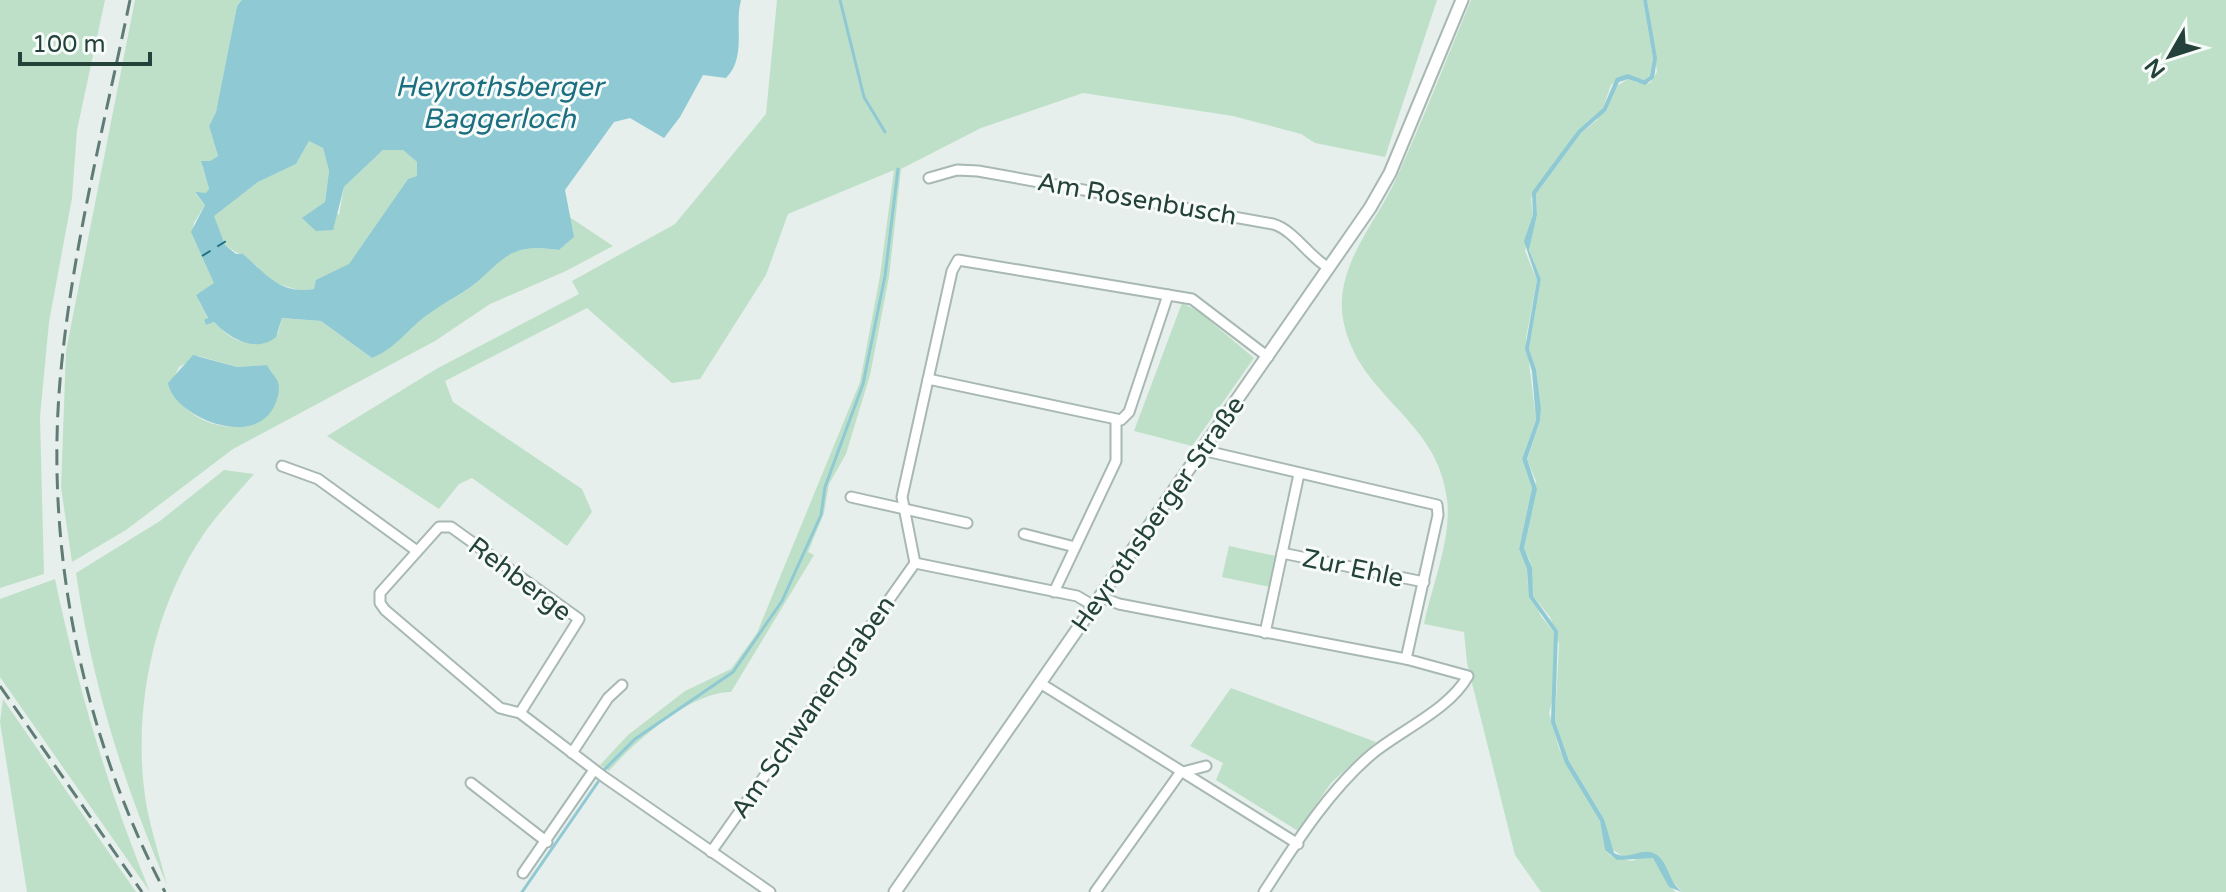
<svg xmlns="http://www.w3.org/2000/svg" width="2226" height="892" font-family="'Varela Round',sans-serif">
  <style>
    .green { fill: #bfe0c8; fill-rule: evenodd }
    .water { fill: #8ec9d4; fill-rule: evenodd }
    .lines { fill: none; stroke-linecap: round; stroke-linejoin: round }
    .stream { stroke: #8ec9d4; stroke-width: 3 }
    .ferry { stroke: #1c6f80; stroke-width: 2; stroke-dasharray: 10 8; stroke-linecap: butt }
    .minor-casing { stroke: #a8b8b2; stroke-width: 13 }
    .tertiary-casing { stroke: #a8b8b2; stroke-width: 15 }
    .minor { stroke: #fff; stroke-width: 9 }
    .tertiary { stroke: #fff; stroke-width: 11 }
    .rail { stroke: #5f7d75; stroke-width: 3; stroke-dasharray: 16 8; stroke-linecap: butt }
    .labels { text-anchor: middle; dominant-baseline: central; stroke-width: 6; stroke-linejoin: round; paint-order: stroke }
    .street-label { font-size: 26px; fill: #24423a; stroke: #f7fbf9 }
    .water-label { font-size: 28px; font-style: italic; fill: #1c6f80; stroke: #f7fbf9 }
  </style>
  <rect width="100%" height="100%" fill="#e6efeb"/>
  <g class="green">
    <path d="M 0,0 L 105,0 L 77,130 L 72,198 L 49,322 L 40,417 L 44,574 L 0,588 Z"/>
    <path d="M 135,0 L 242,0 L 237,6 L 216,112 L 209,126 L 218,156 L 202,166 L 209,189 L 206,193 L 195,193 L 205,205 L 194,223 L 192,234 L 215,283 L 196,295 L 208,319 L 204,321 L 206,325 L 214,322 C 237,346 248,347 278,333 L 282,318 L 321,321 L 372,358 C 399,346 408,328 430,312 C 443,303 460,296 472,286 C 506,257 508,243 559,250 L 574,237 L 568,216 L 613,246 L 566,271 L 490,304 L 435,341 L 233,449 L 126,530 L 72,562 L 61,487 L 66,351 ZM 199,356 L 237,367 L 267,365 L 278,392 C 266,447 180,431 172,382 L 179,367 Z"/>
    <path d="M 777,0 L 1437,0 L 1385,157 L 1315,143 L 1301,134 L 1233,116 L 1083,93 L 981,128 L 901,169 L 889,277 L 870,375 L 846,454 L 829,484 L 824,513 L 808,552 L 814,555 L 731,692 C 692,691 634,742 609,771 L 600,765 L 628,735 L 685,691 L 731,669 L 757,633 L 860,382 L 880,276 L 894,170 L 788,214 L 766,275 L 700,379 L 672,383 L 587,308 L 445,381 L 453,402 L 582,489 L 592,512 L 567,546 L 472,478 L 459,484 L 439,509 L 327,436 L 438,368 L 579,294 L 572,281 L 675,224 L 766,114 Z"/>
    <path d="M 1471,0 L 1643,0 L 1653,58 L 1650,76 L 1644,80 L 1628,74 L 1611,85 L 1603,108 L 1578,130 L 1531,198 L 1533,215 L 1525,251 L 1537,280 L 1526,338 L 1536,420 L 1522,459 L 1532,488 L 1519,549 L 1527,569 L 1528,587 L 1541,616 L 1554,632 L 1554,694 L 1549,713 L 1559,748 L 1600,821 L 1605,850 L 1611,856 L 1632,861 L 1641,857 L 1653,858 L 1675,892 L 1541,892 L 1515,855 L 1467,663 L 1464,632 L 1424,624 C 1432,585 1452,538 1447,499 C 1438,418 1357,397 1343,319 C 1334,267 1376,223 1396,179 C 1423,120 1446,60 1471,0 Z"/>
    <path d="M 1647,0 L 2226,0 L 2226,892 L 1682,892 L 1648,852 L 1624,857 L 1610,848 L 1604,819 L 1569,761 L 1555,721 L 1559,644 L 1550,617 L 1533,596 L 1530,561 L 1524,549 L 1536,481 L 1527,460 L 1540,421 L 1541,408 L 1536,369 L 1529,349 L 1541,279 L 1529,250 L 1537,215 L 1536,194 L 1581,133 L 1597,120 L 1615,87 L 1628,79 L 1638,83 L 1650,83 L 1657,72 Z"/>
    <path d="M 309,141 L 323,148 L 329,171 L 325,202 L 339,215 L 344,187 L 383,150 L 403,150 L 417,162 L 417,177 L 408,179 L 349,265 L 317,280 L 314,289 L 301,291 L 269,281 L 257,266 L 225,245 L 213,216 L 258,182 L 296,164 Z"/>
    <path d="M 1182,303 L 1198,311 L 1254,358 L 1192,446 L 1134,431 Z"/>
    <path d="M 224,470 L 254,474 C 237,494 218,513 203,535 C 152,611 132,713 146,803 C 151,830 160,858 167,885 C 123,783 92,683 76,573 L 160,521 Z"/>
    <path d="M 1229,546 L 1276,556 L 1270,587 L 1222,577 Z"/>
    <path d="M 55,579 C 78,688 108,790 150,892 L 0,677 L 0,599 Z"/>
    <path d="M 1231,688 L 1376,742 L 1331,783 L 1298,831 L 1216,780 L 1223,763 L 1190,746 Z"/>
    <path d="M 3,699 L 136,892 L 27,892 L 0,722 Z"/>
  </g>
  <g class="water">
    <path d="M 242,0 L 741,0 C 734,25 747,57 726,78 L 703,75 L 680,117 L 664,138 L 630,118 L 614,122 L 565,190 L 574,237 L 559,250 C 508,243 506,258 472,286 C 459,296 443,303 430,313 C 408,328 397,348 372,358 L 321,321 L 282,318 L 276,337 C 256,354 229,338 214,322 L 206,325 L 204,320 L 208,318 L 196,295 L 214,283 L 191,232 L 205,205 L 195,192 L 206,193 L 209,189 L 201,161 L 210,161 L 218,156 L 209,126 L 216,112 L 237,6 ZM 309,141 L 323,148 L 329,171 L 325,202 L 302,218 L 316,231 L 333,230 L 344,187 L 383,150 L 403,150 L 417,162 L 417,176 L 408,179 L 349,264 L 316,280 L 314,289 C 280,295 266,274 243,254 L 236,254 L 225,245 L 214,216 L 258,182 L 296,164 Z"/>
    <path d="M 1643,0 L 1647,0 L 1657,58 L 1654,78 L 1645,85 L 1628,79 L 1619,82 L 1606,111 L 1581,133 L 1536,194 L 1537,215 L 1529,250 L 1541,279 L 1529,349 L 1536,369 L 1541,408 L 1540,421 L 1527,459 L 1537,489 L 1524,548 L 1532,568 L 1533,596 L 1558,631 L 1555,721 L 1569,761 L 1604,819 L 1614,853 C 1629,862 1643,845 1657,855 C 1669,864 1668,881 1682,892 L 1669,887 L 1653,858 L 1617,860 L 1605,850 L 1600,821 L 1565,763 L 1551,722 L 1554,632 L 1529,597 L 1527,569 L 1519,549 L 1532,488 L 1522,459 L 1536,420 L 1532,371 L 1525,349 L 1537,280 L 1524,241 L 1533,215 L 1532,192 L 1578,130 L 1603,108 L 1616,78 L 1628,74 L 1644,80 L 1650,76 L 1653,58 Z"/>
    <path d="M 193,355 L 237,367 L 267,365 C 270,371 274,375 277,380 C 280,385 279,394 277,399 C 261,454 173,417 168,383 Z"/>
  </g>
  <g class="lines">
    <g class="stream">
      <path d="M 840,0 L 864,97 L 885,132"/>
      <path d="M 605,769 L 635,739 L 733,672 L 782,601 L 821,515 L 825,487 L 863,384 L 885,276 L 898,169"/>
      <path d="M 522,892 L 598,782"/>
    </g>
    <path class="ferry" d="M 202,256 L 231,238"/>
    <defs>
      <g id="minor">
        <path d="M 929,178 L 957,170 L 978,171 L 1273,224 C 1294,230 1309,257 1329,268"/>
        <path d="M 928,379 L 1121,420 L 1129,412 L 1168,295"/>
        <path d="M 1202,450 L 1437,505 L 1438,515 L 1406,659"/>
        <path d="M 282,466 L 318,479 L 417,551"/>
        <path d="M 851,497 L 967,523"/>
        <path d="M 1024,534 L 1075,547"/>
        <path d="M 1282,553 L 1424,582"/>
        <path d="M 915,563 L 902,497 L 952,271 L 958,260 L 1192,299 L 1268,357"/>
        <path d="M 915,563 L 1077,596 L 1094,606"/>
        <path d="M 1054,592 L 1116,461 L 1116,420"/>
        <path d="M 1101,597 L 1119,604 L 1406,659 L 1468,676 C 1449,710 1401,730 1372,754 C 1329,790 1294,846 1264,892"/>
        <path d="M 1265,633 L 1299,474"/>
        <path d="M 1040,683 L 1298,844"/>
        <path d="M 520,713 L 579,619 L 451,527 L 439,527 L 380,593 L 380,603 L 385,610 L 500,708 L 520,713 L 604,777 L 770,892"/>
        <path d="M 572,753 L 608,698 L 622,685"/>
        <path d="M 1183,772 L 1206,766"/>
        <path d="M 471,783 L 547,842"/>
        <path d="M 711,852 L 915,563"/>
        <path d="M 523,873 L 594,770"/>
        <path d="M 1095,892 L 1180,773"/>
      </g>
      <path id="tertiary" d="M 895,892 L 1370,208 L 1390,173 L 1462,0"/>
    </defs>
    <use href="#minor" class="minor-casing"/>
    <use href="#tertiary" class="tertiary-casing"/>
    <use href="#minor" class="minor"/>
    <use href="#tertiary" class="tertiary"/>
    <g class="rail">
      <path d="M 130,0 C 104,126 71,253 60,381 C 45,555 84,738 165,892"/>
      <path d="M 0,686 L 142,892"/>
    </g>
  </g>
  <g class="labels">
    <g class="street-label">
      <text transform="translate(1137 199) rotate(10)">Am Rosenbusch</text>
      <text transform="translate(1158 514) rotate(-55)">Heyrothsberger Straße</text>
      <text transform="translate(1353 568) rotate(12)">Zur Ehle</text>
      <text transform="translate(520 579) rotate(37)">Rehberge</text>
      <text transform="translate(813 707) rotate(-55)">Am Schwanengraben</text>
    </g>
    <g class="water-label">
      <text x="499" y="87">Heyrothsberger<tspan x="499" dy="32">Baggerloch</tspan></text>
    </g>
  </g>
  <g transform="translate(2170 56) rotate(231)" stroke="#f7fbf9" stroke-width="6" paint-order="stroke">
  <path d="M0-6L14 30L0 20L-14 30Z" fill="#24423a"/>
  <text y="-12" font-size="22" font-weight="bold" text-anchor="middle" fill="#24423a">N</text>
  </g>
  <path d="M20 52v12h130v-12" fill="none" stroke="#24423a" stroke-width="4"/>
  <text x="32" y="52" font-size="24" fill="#24423a" stroke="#f7fbf9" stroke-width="6" paint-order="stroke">100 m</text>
</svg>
